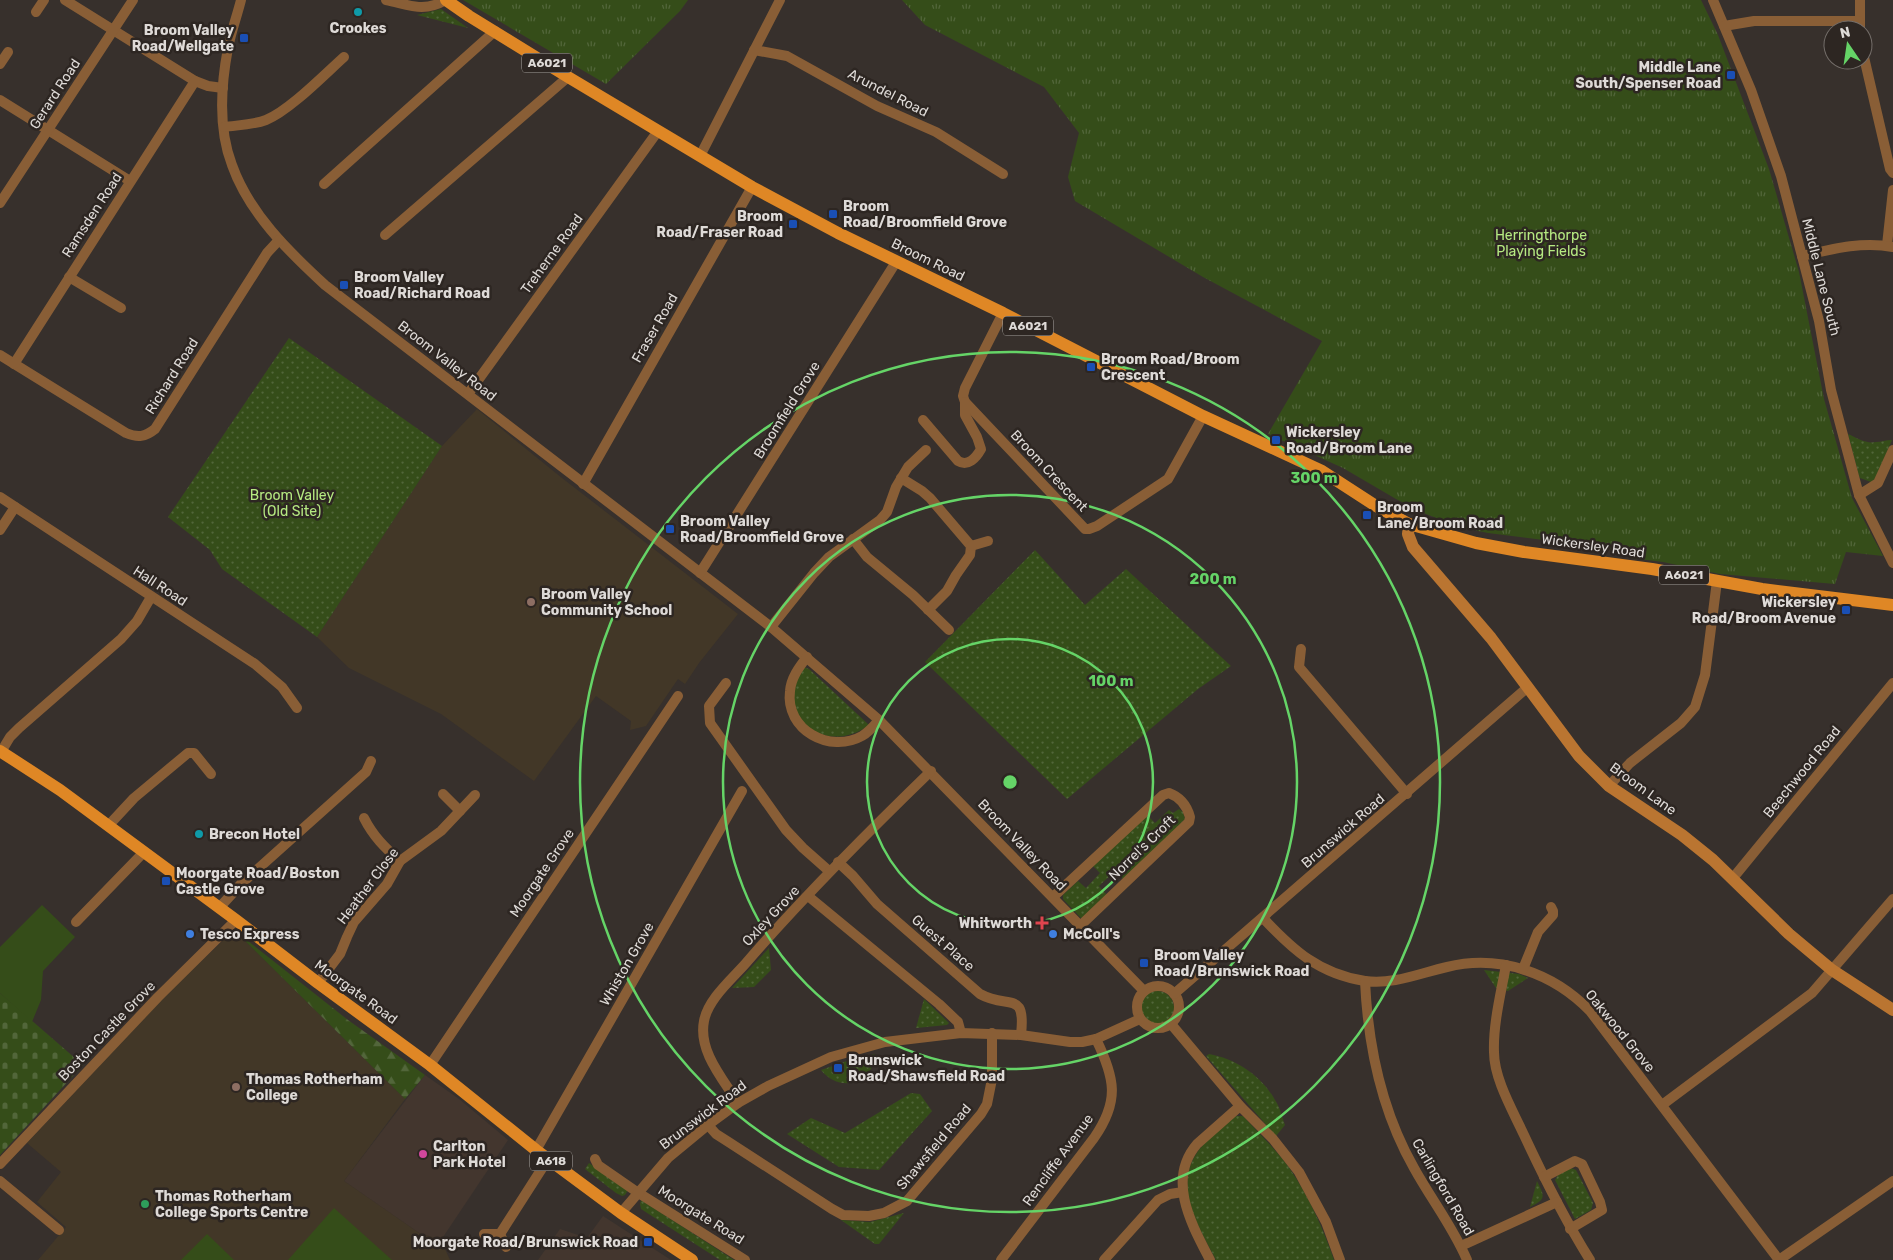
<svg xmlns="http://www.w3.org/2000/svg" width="1893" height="1260" font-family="Rubik,sans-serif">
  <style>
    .built { fill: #43362e }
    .education { fill: #423727 }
    .grass { fill: url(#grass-dots) }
    .forest { fill: url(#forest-firs) }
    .cemetery { fill: url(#cemetery-stones) }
    .park { fill: url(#park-tufts) }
    .pitch { fill: #354d19 }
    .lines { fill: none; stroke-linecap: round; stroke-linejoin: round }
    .street { stroke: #895e36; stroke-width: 10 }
    .secondary { stroke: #ba7531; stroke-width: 12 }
    .primary { stroke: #df8725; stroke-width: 12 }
    .ring { fill: none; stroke: #65d467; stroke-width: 2.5 }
    .culture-dot { fill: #0f9aa8; stroke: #2d2622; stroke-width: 2 }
    .transit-dot { fill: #1a4fb4; stroke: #2d2622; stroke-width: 2 }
    .education-dot { fill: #8d6e63; stroke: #2d2622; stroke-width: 2 }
    .health-dot { fill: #e0444e; stroke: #2d2622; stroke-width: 2 }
    .shop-dot { fill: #3f7fe0; stroke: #2d2622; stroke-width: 2 }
    .hotel-dot { fill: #d1479c; stroke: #2d2622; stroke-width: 2 }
    .leisure-dot { fill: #2e9e5b; stroke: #2d2622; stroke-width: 2 }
    .labels { text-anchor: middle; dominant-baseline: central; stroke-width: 5; stroke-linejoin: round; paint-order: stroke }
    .shield { fill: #2d2622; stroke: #a9a4a1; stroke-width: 1 }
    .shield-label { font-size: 12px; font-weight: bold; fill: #dedad7 }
    .poi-label { font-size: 14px; font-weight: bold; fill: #dedad7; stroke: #2d2622; text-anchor: start }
    .street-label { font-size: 14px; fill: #dedad7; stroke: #2d2622 }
    .park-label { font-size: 14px; fill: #b5e981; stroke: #2d2622 }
    .centre { fill: #65d467; stroke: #2d2622; stroke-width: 2.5 }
    .ring-label { font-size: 15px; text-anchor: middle; font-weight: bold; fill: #65d467; stroke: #2d2622; stroke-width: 5; stroke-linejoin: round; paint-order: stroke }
  </style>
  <defs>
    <pattern id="grass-dots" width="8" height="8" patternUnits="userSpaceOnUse" patternTransform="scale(1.25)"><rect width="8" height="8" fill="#354d19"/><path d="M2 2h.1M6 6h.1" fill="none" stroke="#52663a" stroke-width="1.8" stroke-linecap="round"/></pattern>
    <pattern id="forest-firs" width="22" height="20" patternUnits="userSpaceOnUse" patternTransform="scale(1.25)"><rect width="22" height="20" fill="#354d19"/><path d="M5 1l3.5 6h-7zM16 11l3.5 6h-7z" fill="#52663a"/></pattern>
    <pattern id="cemetery-stones" width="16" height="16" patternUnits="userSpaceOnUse" patternTransform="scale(1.25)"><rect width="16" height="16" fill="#354d19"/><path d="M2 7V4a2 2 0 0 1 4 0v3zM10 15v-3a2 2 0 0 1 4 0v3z" fill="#52663a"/></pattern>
    <pattern id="park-tufts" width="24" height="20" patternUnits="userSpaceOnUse" patternTransform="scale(1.25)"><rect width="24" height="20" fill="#354d19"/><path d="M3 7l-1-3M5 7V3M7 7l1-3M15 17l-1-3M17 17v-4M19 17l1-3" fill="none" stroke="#52663a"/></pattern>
  </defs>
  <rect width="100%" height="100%" fill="#37302c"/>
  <g class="built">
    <path d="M 425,1075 L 459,1099 L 508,1140 L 441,1240 L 419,1233 L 344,1181 Z"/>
    <path d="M 603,1216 L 671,1260 L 538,1260 L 560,1229 L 587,1238 Z"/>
  </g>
  <g class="education">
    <path d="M 477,409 L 562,478 L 738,614 L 699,663 L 685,684 L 678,679 L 646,726 L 630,730 L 631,721 L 596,696 L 534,781 L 441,714 L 349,668 L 317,637 L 442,446 Z"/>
    <path d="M 234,930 L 405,1099 L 344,1181 L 419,1233 L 441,1240 L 450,1260 L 38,1260 L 66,1227 L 37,1202 L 61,1172 L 27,1143 L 160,1001 Z"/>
  </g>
  <g class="grass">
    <path d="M 441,9 L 468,28 L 417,15 Z"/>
    <path d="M 289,338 L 442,446 L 317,637 L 222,569 L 210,550 L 168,517 Z"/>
    <path d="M 1848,434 C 1857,438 1866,444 1876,442 C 1881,442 1886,440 1892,440 L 1875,479 L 1871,482 L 1860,478 L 1859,476 Z"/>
    <path d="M 1035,550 L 1085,605 L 1126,569 L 1231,666 L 1198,689 L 1067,799 L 925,662 Z"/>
    <path d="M 804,667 L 809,669 L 869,725 C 825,758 770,715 804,667 Z"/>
    <path d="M 1179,809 L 1183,812 L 1185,819 L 1124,880 L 1115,871 L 1099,886 L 1107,895 L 1084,918 L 1081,918 L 1063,899 L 1063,895 L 1078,881 L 1086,888 L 1100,873 L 1093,866 L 1147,815 L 1155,823 L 1169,810 L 1173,813 Z"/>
    <path d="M 769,948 L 771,970 L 754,987 L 732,988 Z"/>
    <path d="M 1484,970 L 1519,974 L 1528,978 L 1508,991 L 1496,988 Z"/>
    <circle cx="1157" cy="1008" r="17"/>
    <path d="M 924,999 L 949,1023 L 947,1025 L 916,1028 Z"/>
    <path d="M 875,1054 C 873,1085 839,1093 821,1070 L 847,1061 Z"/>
    <path d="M 1209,1054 C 1236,1059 1261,1075 1275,1100 C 1280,1107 1282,1117 1285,1125 L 1276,1136 L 1206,1056 Z"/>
    <path d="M 911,1093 L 920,1094 L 932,1111 L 879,1170 L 839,1167 L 787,1134 L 811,1118 L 845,1133 Z"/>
    <path d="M 1236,1116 L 1243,1116 C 1258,1133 1277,1150 1290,1169 C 1309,1197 1323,1228 1334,1260 L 1216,1260 C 1197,1223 1169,1181 1204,1144 C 1213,1134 1225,1125 1236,1116 Z"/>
    <path d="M 589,1163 L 628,1190 L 625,1195 L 622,1196 L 616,1193 L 585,1169 Z"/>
    <path d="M 1571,1168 L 1576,1170 L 1593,1203 L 1591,1210 L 1575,1219 L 1555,1180 L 1558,1175 Z"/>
    <path d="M 1537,1181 C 1545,1197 1546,1199 1530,1207 Z"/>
    <path d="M 641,1200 L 734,1260 L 720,1260 L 641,1209 L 640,1204 Z"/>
    <path d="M 904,1213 L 879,1244 L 875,1244 L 841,1220 L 870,1222 Z"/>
  </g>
  <path class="forest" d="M 234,930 L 348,1020 L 425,1075 L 405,1099 Z"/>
  <path class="cemetery" d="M 0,993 L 83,1065 L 0,1155 Z"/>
  <g class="park">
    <path d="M 463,0 L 688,0 L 680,11 L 606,84 Z"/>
    <path d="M 902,0 L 1701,0 L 1718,35 L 1769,169 L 1799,272 L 1824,399 L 1852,498 L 1883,556 L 1846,552 L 1835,584 L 1720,574 L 1663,562 L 1631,558 L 1615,549 L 1488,533 L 1460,527 L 1426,514 L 1396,499 L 1343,468 L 1268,434 L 1322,341 L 1203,277 L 1075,201 L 1068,177 L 1079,133 L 1044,87 L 925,25 Z"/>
  </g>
  <g class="pitch">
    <path d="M 42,905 L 75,937 L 43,971 L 41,1000 L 32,1022 L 0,993 L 0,947 Z"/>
    <path d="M 334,1208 L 392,1260 L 288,1260 Z"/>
    <path d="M 207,1234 L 234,1260 L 181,1260 Z"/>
  </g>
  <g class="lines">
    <g class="street">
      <path d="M 65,0 L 195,81 L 208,86 L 223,88"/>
      <path d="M 241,0 C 237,16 231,32 228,48 C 221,85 218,129 232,165 C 249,213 288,251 325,285 L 771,627 L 879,720 L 1144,991"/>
      <path d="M 386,0 C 410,5 423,13 446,0"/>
      <path d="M 1713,0 L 1751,90 L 1781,176 L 1819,321 L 1831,390 L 1859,495 L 1893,563"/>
      <path d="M 1860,0 L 1860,30"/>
      <path d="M 36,12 L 44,0"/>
      <path d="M 1724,26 L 1754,21 L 1859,21"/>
      <path d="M 754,50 L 787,56 L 877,106 L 936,132 L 1003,174"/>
      <path d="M 1863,53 L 1890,169 L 1893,173"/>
      <path d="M 0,64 L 8,52"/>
      <path d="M 0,100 L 130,181"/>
      <path d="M 224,127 C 238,125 253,125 266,120 C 289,111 325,74 344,57"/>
      <path d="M 700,156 L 780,0"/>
      <path d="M 324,184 L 495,31"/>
      <path d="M 0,203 L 133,0"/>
      <path d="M 385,235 L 568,77"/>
      <path d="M 1887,245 L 1893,190"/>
      <path d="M 1802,256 C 1832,249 1862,241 1893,247"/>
      <path d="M 69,277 L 121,308"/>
      <path d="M 1003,313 L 965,388 L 963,396 L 965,402 L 1085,529 L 1089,529 L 1097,526 L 1168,479 L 1203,416"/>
      <path d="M 0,355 L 126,433 C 138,438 145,437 155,429 L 267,253 L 279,240"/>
      <path d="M 14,364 L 195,81"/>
      <path d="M 468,394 L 658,131"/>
      <path d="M 923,420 L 958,461 C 968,467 976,458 981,449 L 977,437 L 965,415 L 965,402"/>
      <path d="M 901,478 L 922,491 L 930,498 L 971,546 L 970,555 L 956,575 L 947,591 L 928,610"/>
      <path d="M 583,484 L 752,187"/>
      <path d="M 1859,495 L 1878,483 L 1893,450"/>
      <path d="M 0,497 L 255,664 L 282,687 L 297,708"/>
      <path d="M 0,530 L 15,507"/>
      <path d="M 853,539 L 867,557 L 913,595 L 949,630"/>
      <path d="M 971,546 L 988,541"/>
      <path d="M 700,573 L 896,262"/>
      <path d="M 771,627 L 814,573 L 829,557 L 880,520 L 887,512 L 896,487 L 908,467 L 926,450"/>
      <path d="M 1301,649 L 1299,667 L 1407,794"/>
      <path d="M 807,657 C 799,667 791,678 790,691 C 785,730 830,754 862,736 C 869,732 874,726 879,720"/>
      <path d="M 726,683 L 709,706 L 710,723 L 786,830 L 803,848 L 829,871"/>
      <path d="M 1,752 L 10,737 L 19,728 L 121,639 L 137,621 L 151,597"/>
      <path d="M 1609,786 L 1630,763 L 1681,723 L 1695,707 L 1705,675 L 1717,581"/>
      <path d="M 443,794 L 460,811"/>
      <path d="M 364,818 C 373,836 385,848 400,861"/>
      <path d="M 108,826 L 134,798 L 188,753 L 194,753 L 211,774"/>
      <path d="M 838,862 L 853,876 L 877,904 L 980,994 C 1009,1010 1026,989 1021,1035"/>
      <path d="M 1733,878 L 1893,683"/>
      <path d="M 808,896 L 939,1004 L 958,1022 L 961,1033"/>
      <path d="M 1053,897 L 1163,795 L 1169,793 C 1180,797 1187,806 1190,817 L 1189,822 L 1081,925"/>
      <path d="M 219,908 L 241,884 L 366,772 L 371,761"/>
      <path d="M 1263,918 C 1293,950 1319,974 1365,981 C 1393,985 1420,973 1447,967 C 1500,954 1553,973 1590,1011 L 1779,1260"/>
      <path d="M 76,922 L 144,852"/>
      <path d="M 1506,965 C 1501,993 1493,1024 1494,1052 C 1494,1079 1513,1111 1524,1135 C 1544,1178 1565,1220 1590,1260"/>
      <path d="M 1523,969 L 1538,932 L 1553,915 L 1553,911 L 1551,907"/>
      <path d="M 1365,981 C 1368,1046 1381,1110 1414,1168 C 1431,1199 1453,1227 1467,1260"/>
      <path d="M 318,983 L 340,954 L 347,937 L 354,922 L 387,884 L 400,861 L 441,831 L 475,795"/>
      <circle cx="1158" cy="1007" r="21"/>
      <path d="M 1174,994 L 1528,687"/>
      <path d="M 1171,1024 L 1240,1106 L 1273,1139 L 1299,1172 L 1326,1222 L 1340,1260"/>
      <path d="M 430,1065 L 678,696"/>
      <path d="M 738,1103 C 723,1079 698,1051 704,1021 C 708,999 732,979 746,963 C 804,896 867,833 931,771"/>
      <path d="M 1662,1105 L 1812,993 L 1893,899"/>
      <path d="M 708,1125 L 716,1134 L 727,1141 L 832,1209 L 843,1215 L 869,1216 L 884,1213 L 907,1201 L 981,1114 L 987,1104 L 992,1079 L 992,1033"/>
      <path d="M 536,1150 L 742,791"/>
      <path d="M 595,1159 L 598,1165 L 637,1192 L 745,1260"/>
      <path d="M 0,1164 L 158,997 L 236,920"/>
      <path d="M 1544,1177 L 1575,1161 L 1582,1164 L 1600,1202 L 1602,1210 L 1570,1229"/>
      <path d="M 0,1181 L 59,1230"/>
      <path d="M 621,1213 L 668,1158 L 708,1125 L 738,1103 L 768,1086 L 831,1057 L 885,1042 L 961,1033 L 1021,1035 L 1070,1042 L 1082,1042 L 1096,1039 L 1140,1019"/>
      <path d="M 484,1234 L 500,1234 L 506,1247"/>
      <path d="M 500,1234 L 548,1159"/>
      <path d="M 1461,1246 L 1557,1202"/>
      <path d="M 1001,1260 L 1094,1138 C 1120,1101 1115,1078 1096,1039"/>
      <path d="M 1104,1260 L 1158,1200 L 1170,1194 L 1183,1192"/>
      <path d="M 1210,1260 C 1192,1225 1166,1180 1197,1144 L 1240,1106"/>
      <path d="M 1779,1260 L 1893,1181"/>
    </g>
    <path class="secondary" d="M 1409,524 L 1408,534 L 1413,547 L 1491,638 L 1579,756 L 1609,786 L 1682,835 L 1713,860 L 1789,934 L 1832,970 L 1893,1010"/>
    <g class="primary">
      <path d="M 446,0 L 469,16 L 568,77 L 752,187 L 838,233 L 1003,313 L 1203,416 L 1322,471 L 1376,506 L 1409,524 L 1476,543 L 1524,552 L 1652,569 L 1762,589 L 1893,605"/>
      <path d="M 0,751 L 60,790 L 236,920 L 318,983 L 430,1065 L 536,1150 L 621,1213 L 692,1260"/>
    </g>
  </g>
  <g class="ring">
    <circle cx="1010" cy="782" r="143"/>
    <circle cx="1010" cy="782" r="287"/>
    <circle cx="1010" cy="782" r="430"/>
  </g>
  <g class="culture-dot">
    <circle cx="358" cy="12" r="5"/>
    <circle cx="199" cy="834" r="5"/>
  </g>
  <g class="transit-dot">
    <rect x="239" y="33" width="10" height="10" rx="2.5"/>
    <rect x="1726" y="70" width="10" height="10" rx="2.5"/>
    <rect x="828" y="209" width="10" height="10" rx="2.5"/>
    <rect x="788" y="219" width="10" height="10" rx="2.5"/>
    <rect x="339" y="280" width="10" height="10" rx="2.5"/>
    <rect x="1086" y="362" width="10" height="10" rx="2.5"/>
    <rect x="1271" y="435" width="10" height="10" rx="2.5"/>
    <rect x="1362" y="510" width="10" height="10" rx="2.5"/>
    <rect x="665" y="524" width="10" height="10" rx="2.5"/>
    <rect x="1841" y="605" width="10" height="10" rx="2.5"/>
    <rect x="161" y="876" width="10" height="10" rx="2.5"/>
    <rect x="1139" y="958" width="10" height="10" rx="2.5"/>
    <rect x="833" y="1063" width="10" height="10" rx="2.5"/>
    <rect x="643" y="1237" width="10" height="10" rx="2.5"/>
  </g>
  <g class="education-dot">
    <circle cx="531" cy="602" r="5"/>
    <circle cx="236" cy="1087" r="5"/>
  </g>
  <path class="health-dot" d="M1039.5 915.5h5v5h5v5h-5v5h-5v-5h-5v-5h5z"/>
  <g class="shop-dot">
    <circle cx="190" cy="934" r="5"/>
    <circle cx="1053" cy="934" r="5"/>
  </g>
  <circle class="hotel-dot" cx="423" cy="1154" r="5"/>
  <circle class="leisure-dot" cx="145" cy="1204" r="5"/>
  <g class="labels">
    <g class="shield">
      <rect x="522" y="53.5" width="50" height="19" rx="4"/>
      <rect x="1003" y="316.5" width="50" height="19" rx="4"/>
      <rect x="1659" y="565.5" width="50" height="19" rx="4"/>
      <rect x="530" y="1151.5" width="42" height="19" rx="4"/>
    </g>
    <g class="shield-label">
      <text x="547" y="63">A6021</text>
      <text x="1028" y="326">A6021</text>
      <text x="1684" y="575">A6021</text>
      <text x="551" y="1161">A618</text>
    </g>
    <g class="poi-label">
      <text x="358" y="28" text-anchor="middle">Crookes</text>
      <text x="234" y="30" text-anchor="end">Broom Valley<tspan x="234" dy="16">Road/Wellgate</tspan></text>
      <text x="1721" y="67" text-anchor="end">Middle Lane<tspan x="1721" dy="16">South/Spenser Road</tspan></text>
      <text x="843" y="206">Broom<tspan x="843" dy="16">Road/Broomfield Grove</tspan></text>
      <text x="783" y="216" text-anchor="end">Broom<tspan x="783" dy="16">Road/Fraser Road</tspan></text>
      <text x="354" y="277">Broom Valley<tspan x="354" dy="16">Road/Richard Road</tspan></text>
      <text x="1101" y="359">Broom Road/Broom<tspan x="1101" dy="16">Crescent</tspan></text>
      <text x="1286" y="432">Wickersley<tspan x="1286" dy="16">Road/Broom Lane</tspan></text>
      <text x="1377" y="507">Broom<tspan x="1377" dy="16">Lane/Broom Road</tspan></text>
      <text x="680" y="521">Broom Valley<tspan x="680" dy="16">Road/Broomfield Grove</tspan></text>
      <text x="541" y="594">Broom Valley<tspan x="541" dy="16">Community School</tspan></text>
      <text x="1836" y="602" text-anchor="end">Wickersley<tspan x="1836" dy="16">Road/Broom Avenue</tspan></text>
      <text x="209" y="834">Brecon Hotel</text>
      <text x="176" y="873">Moorgate Road/Boston<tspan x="176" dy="16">Castle Grove</tspan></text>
      <text x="1032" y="923" text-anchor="end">Whitworth</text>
      <text x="200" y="934">Tesco Express</text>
      <text x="1063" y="934">McColl's</text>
      <text x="1154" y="955">Broom Valley<tspan x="1154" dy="16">Road/Brunswick Road</tspan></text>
      <text x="848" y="1060">Brunswick<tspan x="848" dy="16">Road/Shawsfield Road</tspan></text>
      <text x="246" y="1079">Thomas Rotherham<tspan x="246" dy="16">College</tspan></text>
      <text x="433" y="1146">Carlton<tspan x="433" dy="16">Park Hotel</tspan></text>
      <text x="155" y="1196">Thomas Rotherham<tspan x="155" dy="16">College Sports Centre</tspan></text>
      <text x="638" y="1242" text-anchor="end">Moorgate Road/Brunswick Road</text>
    </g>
    <g class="street-label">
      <text transform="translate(888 93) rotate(27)">Arundel Road</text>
      <text transform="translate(55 94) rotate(-57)">Gerard Road</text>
      <text transform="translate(92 215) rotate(-57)">Ramsden Road</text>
      <text transform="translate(552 254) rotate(-54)">Treherne Road</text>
      <text transform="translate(928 260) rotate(26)">Broom Road</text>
      <text transform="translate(1821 277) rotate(76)">Middle Lane South</text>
      <text transform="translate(655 328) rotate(-60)">Fraser Road</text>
      <text transform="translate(447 361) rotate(38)">Broom Valley Road</text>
      <text transform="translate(172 376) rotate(-58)">Richard Road</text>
      <text transform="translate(787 410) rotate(-58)">Broomfield Grove</text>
      <text transform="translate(1049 471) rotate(47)">Broom Crescent</text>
      <text transform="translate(1593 546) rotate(8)">Wickersley Road</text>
      <text transform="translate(160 586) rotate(33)">Hall Road</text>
      <text transform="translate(1802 772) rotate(-51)">Beechwood Road</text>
      <text transform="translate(1643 789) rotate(36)">Broom Lane</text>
      <text transform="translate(1343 831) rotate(-41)">Brunswick Road</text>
      <text transform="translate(1022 845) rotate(46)">Broom Valley Road</text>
      <text transform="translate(1142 848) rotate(-44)">Norrel's Croft</text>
      <text transform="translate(542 873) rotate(-56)">Moorgate Grove</text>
      <text transform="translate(368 886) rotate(-53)">Heather Close</text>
      <text transform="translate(771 916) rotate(-47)">Oxley Grove</text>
      <text transform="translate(943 943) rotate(41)">Guest Place</text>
      <text transform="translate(627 964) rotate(-60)">Whiston Grove</text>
      <text transform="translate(356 992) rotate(36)">Moorgate Road</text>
      <text transform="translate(107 1031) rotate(-46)">Boston Castle Grove</text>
      <text transform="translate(1620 1031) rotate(51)">Oakwood Grove</text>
      <text transform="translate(703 1115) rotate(-37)">Brunswick Road</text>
      <text transform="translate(934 1147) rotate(-50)">Shawsfield Road</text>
      <text transform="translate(1058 1160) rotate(-54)">Rencliffe Avenue</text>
      <text transform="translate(1443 1187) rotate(60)">Carlingford Road</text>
      <text transform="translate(701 1215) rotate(32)">Moorgate Road</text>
    </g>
    <g class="park-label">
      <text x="1541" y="235">Herringthorpe<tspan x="1541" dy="16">Playing Fields</tspan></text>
      <text x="292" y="495">Broom Valley<tspan x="292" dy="16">(Old Site)</tspan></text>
    </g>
  </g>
  <circle cx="1010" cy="782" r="8" class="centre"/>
  <g class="ring-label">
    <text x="1314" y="483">300 m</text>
    <text x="1213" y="584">200 m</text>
    <text x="1111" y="686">100 m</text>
  </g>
  <g transform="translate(1848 45) rotate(347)"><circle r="24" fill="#2d2622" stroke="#746e6a"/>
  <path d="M0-4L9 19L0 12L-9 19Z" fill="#65d467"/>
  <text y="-8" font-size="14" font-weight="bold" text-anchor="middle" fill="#dedad7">N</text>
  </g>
</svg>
